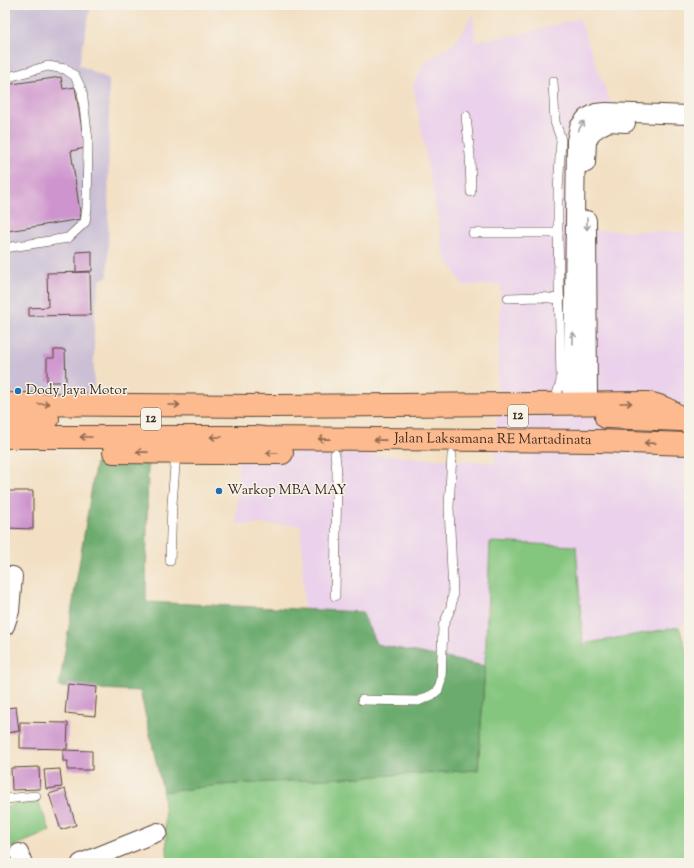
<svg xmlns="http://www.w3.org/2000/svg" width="694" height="868" font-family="'Sorts Mill Goudy',serif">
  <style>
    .built { fill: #ebd1eb }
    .industrial { fill: #cbbfd5 }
    .green { fill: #85c67f; stroke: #60784e }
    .forest { fill: #6cab6e; stroke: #546a46 }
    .building { fill: #ce94ce }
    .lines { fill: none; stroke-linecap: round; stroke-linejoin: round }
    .lane-casing { stroke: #574537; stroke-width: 10 }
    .street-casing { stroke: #574537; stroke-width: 20 }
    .highway-casing { stroke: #574537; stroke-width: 24 }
    .lane { stroke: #fff; stroke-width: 9 }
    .street { stroke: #fff; stroke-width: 18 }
    .highway { stroke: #fcba8e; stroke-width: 22 }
    .oneway { stroke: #a79f9a }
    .oneway2 { stroke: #926b50 }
    .poi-dot { fill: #1f6fb2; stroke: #f7f3e8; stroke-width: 1.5 }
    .labels { text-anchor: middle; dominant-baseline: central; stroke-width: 3; stroke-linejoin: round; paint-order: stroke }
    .shield { fill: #f7f3e8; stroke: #73665b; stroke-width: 1 }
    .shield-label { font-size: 13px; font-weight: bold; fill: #3b2a1e }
    .poi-label { font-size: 14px; fill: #3b2a1e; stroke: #f7f3e8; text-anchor: start }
    .street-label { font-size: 14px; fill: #3b2a1e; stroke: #f7f3e8 }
  </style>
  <rect width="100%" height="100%" fill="#f7f3e8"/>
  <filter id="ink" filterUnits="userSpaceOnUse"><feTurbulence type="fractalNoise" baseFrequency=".025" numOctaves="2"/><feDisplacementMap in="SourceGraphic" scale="8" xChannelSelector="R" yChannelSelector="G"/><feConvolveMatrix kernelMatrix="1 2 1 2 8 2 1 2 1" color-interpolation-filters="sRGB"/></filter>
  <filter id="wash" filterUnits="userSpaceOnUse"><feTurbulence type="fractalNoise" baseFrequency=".012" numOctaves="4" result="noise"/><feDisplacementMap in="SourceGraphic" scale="16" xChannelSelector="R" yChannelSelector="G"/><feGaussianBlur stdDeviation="0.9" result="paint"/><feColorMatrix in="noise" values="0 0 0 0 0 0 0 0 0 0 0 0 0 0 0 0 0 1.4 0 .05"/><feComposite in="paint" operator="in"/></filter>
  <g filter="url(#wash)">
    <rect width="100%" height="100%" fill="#f3e0c4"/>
    <path class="built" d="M 473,14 L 475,41 L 522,34 L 579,18 L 610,102 L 579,112 L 567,128 L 566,230 L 689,232 L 689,622 L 679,627 L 582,644 L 576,546 L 490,542 L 485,666 L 375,644 L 361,612 L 304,609 L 301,525 L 236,524 L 239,446 L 495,463 L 501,284 L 463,286 L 444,253 L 413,85 L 425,62 L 454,44 Z"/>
    <path class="industrial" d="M 5,5 L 91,5 L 79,65 L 109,79 L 108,276 L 100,280 L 95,310 L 94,332 L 94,394 L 5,394 Z"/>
    <g class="green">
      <path d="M 490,542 L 576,546 L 583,644 L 679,627 L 689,659 L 689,863 L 168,863 L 163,792 L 220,785 L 478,770 L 485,666 Z"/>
      <path d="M 36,796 L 50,831 L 5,850 L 5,808 Z"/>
    </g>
    <path class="forest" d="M 148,459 L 146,602 L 362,612 L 376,644 L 485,666 L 478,770 L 220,785 L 163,792 L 140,691 L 59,687 L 96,462 Z"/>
    <g id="blocks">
      <g class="building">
        <path d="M 61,77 L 63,89 L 75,87 L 85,148 L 71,151 L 81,219 L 8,231 L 5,210 L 5,85 Z"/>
        <path d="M 92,251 L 92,271 L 76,272 L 76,252 Z"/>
        <path d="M 90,272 L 91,315 L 29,316 L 29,308 L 48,307 L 47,273 Z"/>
        <path d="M 54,350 L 65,350 L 66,382 L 47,382 L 47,358 L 54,358 Z"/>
        <path d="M 5,491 L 33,491 L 33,529 L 5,528 Z"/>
        <path d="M 68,684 L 97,687 L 95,716 L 65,713 Z"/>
        <path d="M 16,707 L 19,731 L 7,733 L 5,708 Z"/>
        <path d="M 20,722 L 68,723 L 67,749 L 20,748 Z"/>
        <path d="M 63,750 L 92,751 L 92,770 L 67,770 L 68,761 L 63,761 Z"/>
        <path d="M 5,753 L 6,753 L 8,774 L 5,775 Z"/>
        <path d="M 39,767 L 40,789 L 12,790 L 11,768 Z"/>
        <path d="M 60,769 L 62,787 L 46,789 L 44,770 Z"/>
        <path d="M 65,789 L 76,825 L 61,830 L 49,794 Z"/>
      </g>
    </g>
  </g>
  <g filter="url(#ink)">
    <use href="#blocks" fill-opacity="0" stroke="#574537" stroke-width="1"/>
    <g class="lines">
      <defs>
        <g id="lane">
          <path d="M 5,78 L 48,66 L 65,69 L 75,76 L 82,91 L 88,140 L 87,208 L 85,222 L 68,238 L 5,248"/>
          <path d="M 553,81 L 555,122 L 560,136 L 561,140 L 558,191 L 558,233 L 561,381 L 554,404"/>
          <path d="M 466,116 L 470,155 L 471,192"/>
          <path d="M 473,233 L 558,233"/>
          <path d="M 508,298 L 539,297 L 560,299"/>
          <path d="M 170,561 L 172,504 L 176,453"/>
          <path d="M 335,596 L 337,472 L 335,454"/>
          <path d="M 362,700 L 418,701 L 432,695 L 438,690 L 441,681 L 443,626 L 451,607 L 453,594 L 449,507 L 452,455"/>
          <path d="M 5,799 L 36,796"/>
        </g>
        <g id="street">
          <path d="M 586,163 L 587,141 L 592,132 L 601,126 L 609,122 L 626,123"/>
          <path d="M 587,220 L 588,403"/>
          <path d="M 571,403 L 573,377 L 576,141 L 579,127 L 586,118 L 596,113 L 606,112 L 689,115"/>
          <path d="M 5,576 L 13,576 L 10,611 L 5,626"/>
          <path d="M 19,853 L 23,863"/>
          <path d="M 81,863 L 158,832"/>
        </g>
        <g id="highway">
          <path d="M 5,404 L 273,406 L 647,403 C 664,406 671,411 685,421"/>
          <path d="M 606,417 L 680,420"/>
          <path d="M 5,419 L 48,419"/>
          <path id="s1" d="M 5,437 L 254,437 L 264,438 L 598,441 L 689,444"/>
          <path d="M 114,452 L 207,453 L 282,453"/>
        </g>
      </defs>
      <use href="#lane" class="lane-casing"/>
      <use href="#street" class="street-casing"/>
      <use href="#highway" class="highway-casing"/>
      <use href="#lane" class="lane"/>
      <use href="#street" class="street"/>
      <use href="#highway" class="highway"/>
    </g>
    <defs><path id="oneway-shaft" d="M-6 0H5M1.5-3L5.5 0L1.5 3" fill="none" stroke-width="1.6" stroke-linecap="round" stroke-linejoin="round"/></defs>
    <g class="oneway">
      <use href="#oneway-shaft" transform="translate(581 126) rotate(-60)"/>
      <use href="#oneway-shaft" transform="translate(587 224) rotate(90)"/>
      <use href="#oneway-shaft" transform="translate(573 338) rotate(-89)"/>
    </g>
    <g class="oneway2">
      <use href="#oneway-shaft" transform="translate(626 403)"/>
      <use href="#oneway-shaft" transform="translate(44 404)"/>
      <use href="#oneway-shaft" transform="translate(174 405)"/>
      <use href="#oneway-shaft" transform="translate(86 437) rotate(-180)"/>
      <use href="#oneway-shaft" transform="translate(216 437) rotate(-180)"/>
      <use href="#oneway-shaft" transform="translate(324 439) rotate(-179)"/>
      <use href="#oneway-shaft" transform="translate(380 440) rotate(-179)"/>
      <use href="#oneway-shaft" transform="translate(650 443) rotate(-178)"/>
      <use href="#oneway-shaft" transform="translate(142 452) rotate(-179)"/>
      <use href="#oneway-shaft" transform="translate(272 453) rotate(-179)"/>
    </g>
  </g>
  <g class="poi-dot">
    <circle cx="18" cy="391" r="4"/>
    <circle cx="219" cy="491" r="4"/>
  </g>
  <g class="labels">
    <g class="shield">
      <rect x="508" y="405" width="20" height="22" rx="3"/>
      <rect x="141" y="408" width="20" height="22" rx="3"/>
    </g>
    <g class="shield-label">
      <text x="518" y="416">12</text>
      <text x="151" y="419">12</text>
    </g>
    <g class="poi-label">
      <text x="26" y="391">Dody Jaya Motor</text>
      <text x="227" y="491">Warkop MBA MAY</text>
    </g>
    <g class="street-label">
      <text stroke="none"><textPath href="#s1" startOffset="488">Jalan Laksamana RE Martadinata</textPath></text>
    </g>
  </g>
  <rect width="694" height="868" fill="none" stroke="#f7f3e8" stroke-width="20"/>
</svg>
